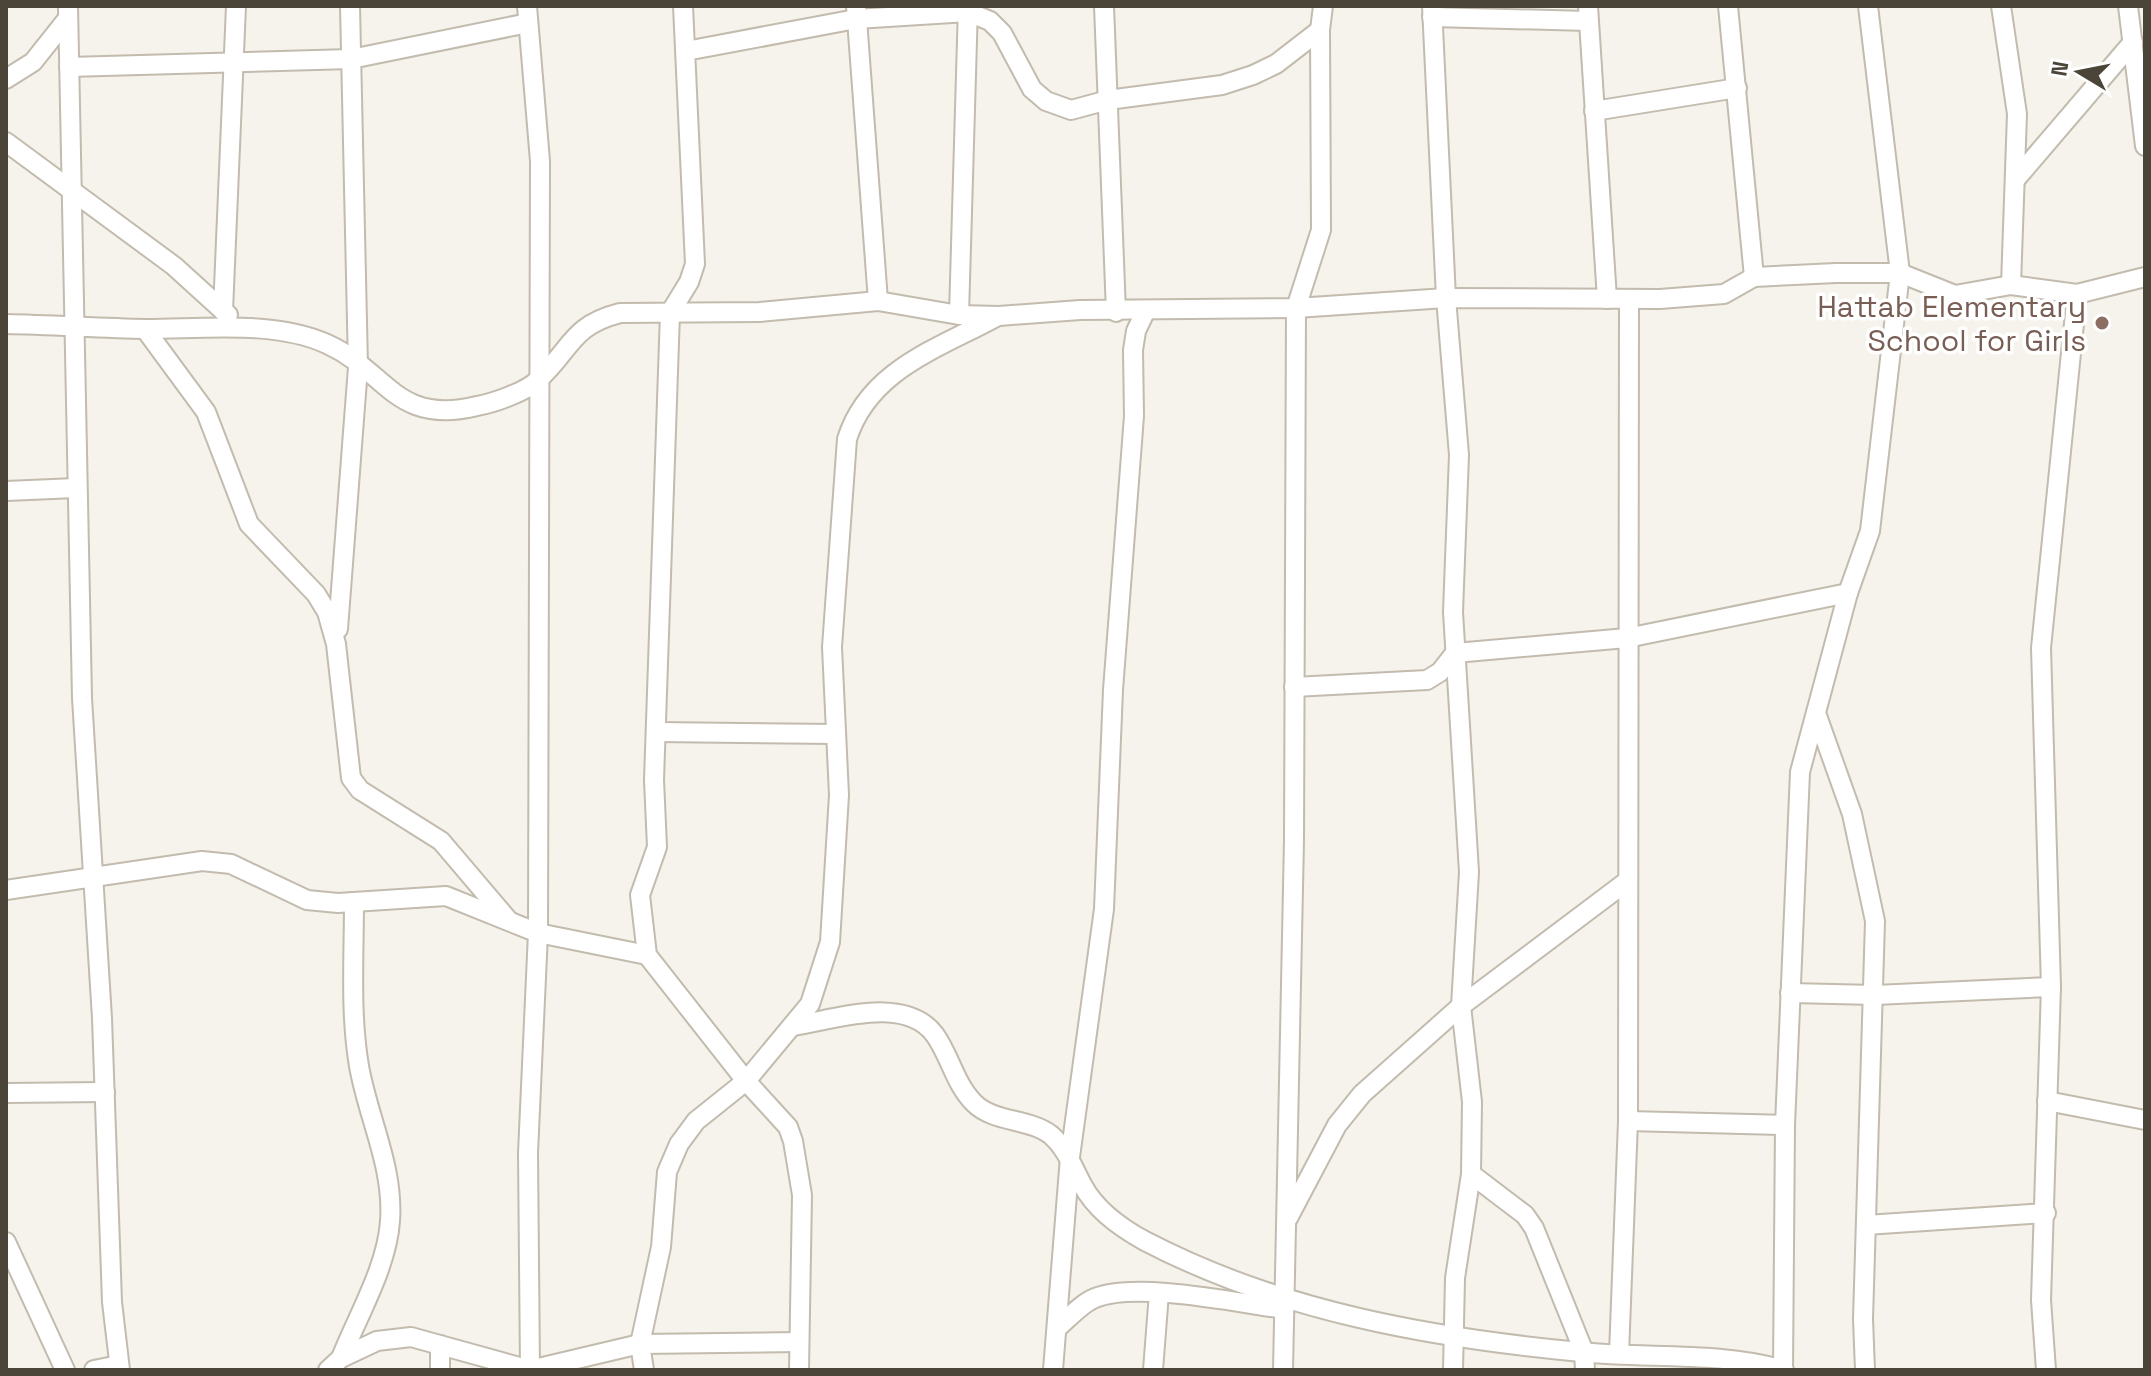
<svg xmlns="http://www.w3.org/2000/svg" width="2151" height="1376" font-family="'Space Grotesk',sans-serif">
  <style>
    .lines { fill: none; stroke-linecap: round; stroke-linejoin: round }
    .street-casing { stroke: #c2bbae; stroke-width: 22 }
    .street { stroke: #fff; stroke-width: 18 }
    .education-dot { fill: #8d6e63; stroke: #fff; stroke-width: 3 }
    .labels { text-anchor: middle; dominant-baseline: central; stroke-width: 7; stroke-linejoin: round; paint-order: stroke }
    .education-label { font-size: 30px; fill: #785e54; stroke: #fff; text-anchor: end }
  </style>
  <rect width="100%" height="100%" fill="#f6f3ec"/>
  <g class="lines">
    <defs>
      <g id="street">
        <path d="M 68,6 L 82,698 L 102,1018 L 112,1302 L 120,1370"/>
        <path d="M 527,6 L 540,161 L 538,933 L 528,1153 L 530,1370"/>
        <path d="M 683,6 L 695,264 L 689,282 L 670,313 L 654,780 L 657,847 L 640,895 L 647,955 L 746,1081 L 788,1127 L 793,1141 L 802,1195 L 799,1370"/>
        <path d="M 856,6 L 878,301"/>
        <path d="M 1104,6 L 1116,312"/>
        <path d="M 1432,6 L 1446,298 L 1459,455 L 1453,612 L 1469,872 L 1461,1006 L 1472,1102 L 1471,1174 L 1455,1278 L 1453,1370"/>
        <path d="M 1588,6 L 1607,299"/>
        <path d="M 1728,6 L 1754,277"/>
        <path d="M 2001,6 L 2017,114 L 2011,285"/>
        <path d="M 2128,6 L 2145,146"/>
        <path d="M 1432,17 L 1588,21"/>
        <path d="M 686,51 L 856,19 L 968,12 L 990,21 L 1002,33 L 1032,89 L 1046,101 L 1071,110 L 1108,100 L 1222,85 L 1253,75 L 1276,64 L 1320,30"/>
        <path d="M 69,67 L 351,59 L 528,23"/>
        <path d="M 6,79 L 33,62 L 68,18"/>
        <path d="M 1594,111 L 1737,88"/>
        <path d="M 6,142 L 174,266 L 228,315"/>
        <path d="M 2015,180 L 2133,42"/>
        <path d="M 223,311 L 236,6"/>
        <path d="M 959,315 L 968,6"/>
        <path d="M 6,324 C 53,325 99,328 146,329 C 202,329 275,320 327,344 C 387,371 395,426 477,406 C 493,403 526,392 538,380 C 572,349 570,326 620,313 L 760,312 L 878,301 L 959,315 L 999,316 L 1080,310 L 1296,308 L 1446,298 L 1660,299 L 1724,294 L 1754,277 L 1836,273 L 1900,273 L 1955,295 L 2011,285 L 2077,294 L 2145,277"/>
        <path d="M 145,329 L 206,412 L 249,524 L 316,594 L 327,612 L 336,644 L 351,778 L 360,790 L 441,841 L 509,921"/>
        <path d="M 6,491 L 76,488"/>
        <path d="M 338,629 L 358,367 L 350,6"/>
        <path d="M 1294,687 L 1427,680 L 1440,672 L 1455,653 L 1627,638 L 1848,593"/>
        <path d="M 1816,713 L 1852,814 L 1875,921 L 1863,1319 L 1865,1370"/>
        <path d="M 656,732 L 836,734"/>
        <path d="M 6,890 L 202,861 L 231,864 L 307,900 L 338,903 L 446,896 L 538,933 L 647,955"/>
        <path d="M 1790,993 L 1875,995 L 2051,987"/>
        <path d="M 793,1026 C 834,1020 905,994 935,1035 C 950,1056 955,1084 974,1103 C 994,1123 1029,1118 1051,1135 C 1067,1149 1073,1168 1083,1186 C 1096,1210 1121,1228 1145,1241 C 1279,1311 1431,1338 1581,1352 C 1649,1359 1717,1351 1784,1370"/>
        <path d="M 6,1093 L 105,1092"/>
        <path d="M 2047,1101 L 2145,1120"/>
        <path d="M 1628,1121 L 1785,1125"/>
        <path d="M 1471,1174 L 1525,1215 L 1534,1228 L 1584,1352 L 1585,1370"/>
        <path d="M 1288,1218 L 1337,1125 L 1362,1094 L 1461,1006 L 1626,882"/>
        <path d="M 1866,1225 L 2046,1213"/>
        <path d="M 6,1242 L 65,1370"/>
        <path d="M 1057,1328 C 1069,1318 1082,1303 1095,1298 C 1136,1281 1238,1303 1284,1309"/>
        <path d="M 1619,1354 L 1628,1121 L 1629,299"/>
        <path d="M 341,1358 C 358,1315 387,1267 390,1221 C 394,1167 368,1118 359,1066 C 350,1013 354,956 354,902"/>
        <path d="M 94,1370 L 119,1365"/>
        <path d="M 328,1370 L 341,1358 L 377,1341 L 411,1337 L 530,1370 L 640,1344 L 799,1342"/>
        <path d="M 440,1370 L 440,1345"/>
        <path d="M 644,1370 L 640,1344 L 661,1247 L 667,1172 L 679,1144 L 696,1121 L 746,1081 L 810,1004 L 830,942 L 839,795 L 832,647 L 847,439 C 869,370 937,349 996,317"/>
        <path d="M 1053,1370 L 1070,1157 L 1104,909 L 1113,690 L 1134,416 L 1133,350 L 1136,331 L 1146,310"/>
        <path d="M 1153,1370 L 1159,1293"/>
        <path d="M 1283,1370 L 1294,840 L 1296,308 L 1321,230 L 1320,30 L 1323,6"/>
        <path d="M 1783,1370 L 1785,1125 L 1800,772 L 1848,593 L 1870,531 L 1900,273 L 1868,6"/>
        <path d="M 2046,1370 L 2041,1300 L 2051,987 L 2041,648 L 2077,294"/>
      </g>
    </defs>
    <use href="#street" class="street-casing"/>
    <use href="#street" class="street"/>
  </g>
  <circle class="education-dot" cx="2102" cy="323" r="8"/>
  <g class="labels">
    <g class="education-label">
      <text x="2086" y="306">Hattab Elementary<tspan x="2086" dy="34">School for Girls</tspan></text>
    </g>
  </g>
  <rect width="2151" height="1376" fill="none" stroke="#4b4439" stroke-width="16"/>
  <g transform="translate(2079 72) rotate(280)" stroke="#ffffff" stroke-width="6" paint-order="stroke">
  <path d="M0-6L14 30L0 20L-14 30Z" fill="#4b4439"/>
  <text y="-12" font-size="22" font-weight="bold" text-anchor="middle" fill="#4b4439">N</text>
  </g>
</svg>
